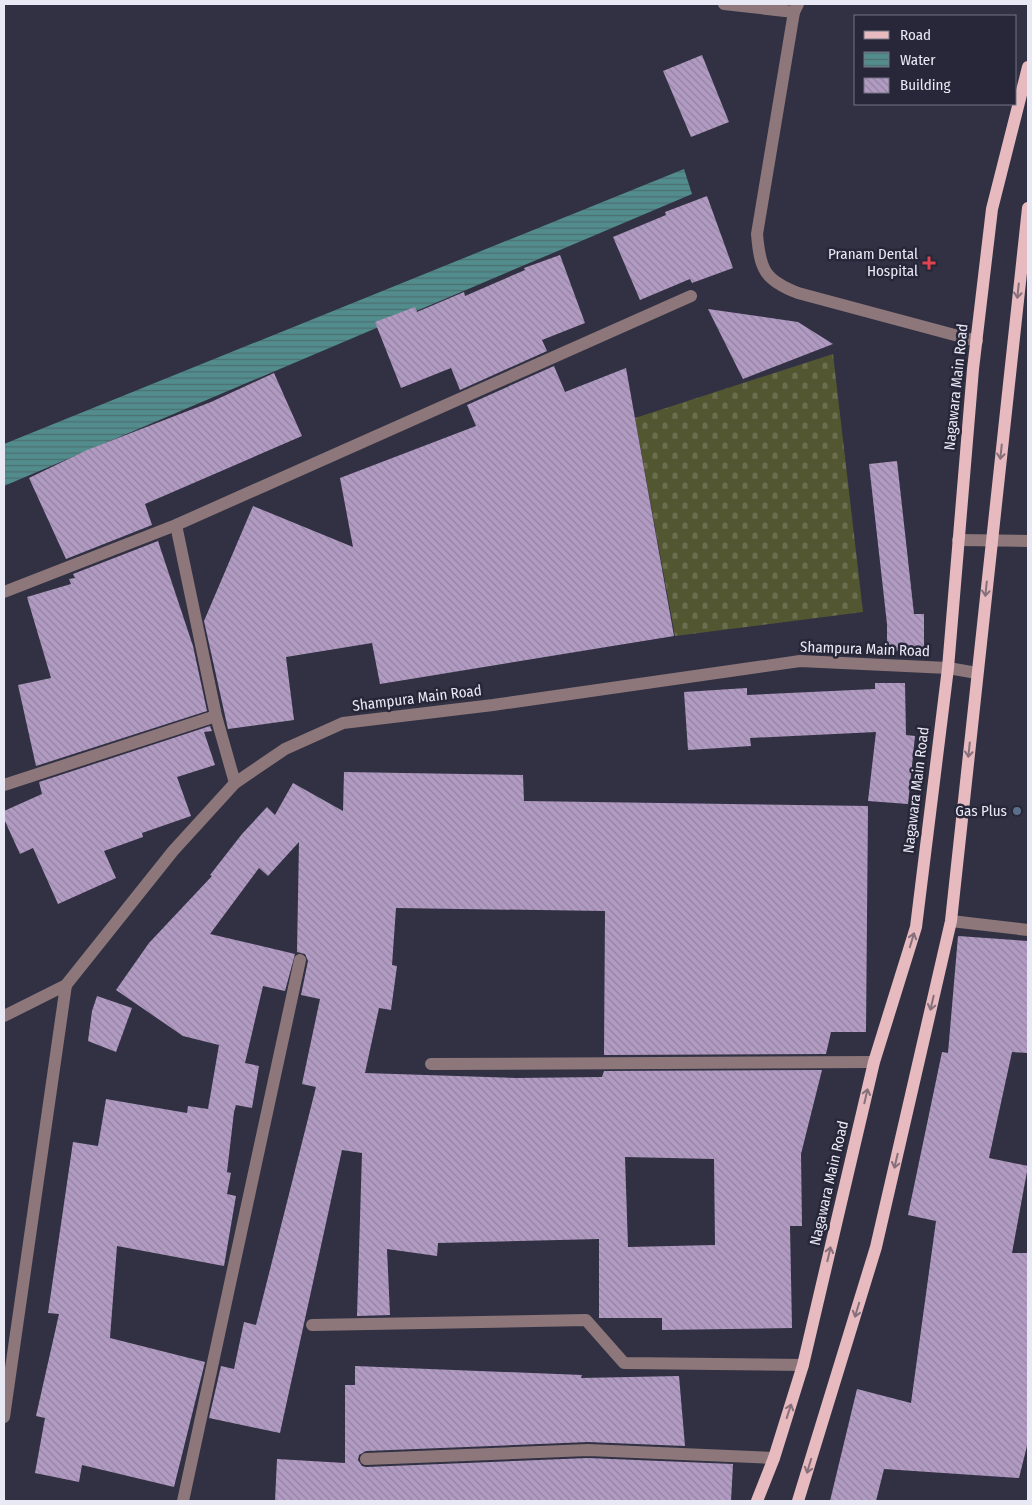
<svg xmlns="http://www.w3.org/2000/svg" width="1032" height="1505" font-family="'Fira Sans Condensed',sans-serif">
  <style>
    .cemetery { fill: url(#cemetery-stones) }
    .water { fill: url(#water-rules) }
    .building { fill: url(#building-back-hatch); fill-rule: evenodd }
    .lines { fill: none; stroke-linecap: round; stroke-linejoin: round }
    .minor { stroke: #8d777a; stroke-width: 12 }
    .major { stroke: #e6babf; stroke-width: 12 }
    .oneway { stroke: #86707c }
    .health-dot { fill: #e0444e; stroke: #272739; stroke-width: 2 }
    .service-dot { fill: #5c6f8a; stroke: #272739; stroke-width: 2 }
    .labels { text-anchor: middle; dominant-baseline: central; stroke-width: 5; stroke-linejoin: round; paint-order: stroke }
    .poi-label { font-size: 15px; fill: #e9e9f6; stroke: #272739; text-anchor: end }
    .street-label { font-size: 15px; fill: #e9e9f6; stroke: #272739 }
  </style>
  <defs>
    <pattern id="cemetery-stones" width="16" height="16" patternUnits="userSpaceOnUse" patternTransform="scale(1.25)"><rect width="16" height="16" fill="#525731"/><path d="M2 7V4a2 2 0 0 1 4 0v3zM10 15v-3a2 2 0 0 1 4 0v3z" fill="#6b6f4f"/></pattern>
    <pattern id="water-rules" width="6" height="5" patternUnits="userSpaceOnUse" patternTransform="scale(1.25)"><rect width="6" height="5" fill="#528c8c"/><path d="M0 2.5h6" fill="none" stroke="#4d7072"/></pattern>
    <pattern id="building-back-hatch" width="6" height="6" patternUnits="userSpaceOnUse" patternTransform="scale(1.25)"><rect width="6" height="6" fill="#b29bc3"/><path d="M-1 5l2 2M0 0l6 6M5-1l2 2" fill="none" stroke="#92829f"/></pattern>
  </defs>
  <rect width="100%" height="100%" fill="#313143"/>
  <path class="cemetery" d="M 833,354 L 863,612 L 675,636 L 635,418 Z"/>
  <path class="water" d="M 684,169 L 692,194 L 4,486 L 4,444 Z"/>
  <g class="building">
    <path d="M 702,55 L 729,122 L 691,137 L 663,71 Z"/>
    <path d="M 707,196 L 733,268 L 692,283 L 690,279 L 640,300 L 613,237 L 666,215 L 665,212 Z"/>
    <path d="M 560,255 L 585,323 L 542,340 L 547,351 L 460,390 L 451,368 L 401,388 L 375,322 L 415,307 L 417,312 L 464,292 L 465,296 L 525,270 L 524,268 Z"/>
    <path d="M 708,309 L 798,322 L 833,344 L 743,379 Z"/>
    <path d="M 554,366 L 565,392 L 626,368 L 674,636 L 380,684 L 372,643 L 286,657 L 294,720 L 228,729 L 204,621 L 253,506 L 353,547 L 340,478 L 476,426 L 467,405 Z"/>
    <path d="M 274,373 L 302,436 L 145,504 L 152,525 L 66,559 L 29,478 L 87,450 L 211,402 Z"/>
    <path d="M 897,461 L 914,614 L 924,614 L 924,650 L 887,651 L 887,624 L 869,464 Z"/>
    <path d="M 158,541 L 193,646 L 207,711 L 36,766 L 18,685 L 51,678 L 27,597 L 71,584 L 69,579 L 75,578 L 73,574 Z"/>
    <path d="M 875,683 L 905,683 L 906,735 L 915,736 L 908,804 L 868,801 L 876,732 L 750,738 L 751,746 L 688,750 L 684,692 L 747,688 L 747,695 L 875,689 Z"/>
    <path d="M 210,726 L 212,731 L 204,732 L 215,765 L 177,777 L 191,816 L 142,833 L 143,837 L 104,851 L 116,878 L 58,904 L 33,848 L 20,854 L 4,819 L 4,811 L 42,794 L 39,782 Z"/>
    <path d="M 344,772 L 523,775 L 524,801 L 868,806 L 866,1032 L 831,1032 L 826,1054 L 604,1055 L 605,911 L 396,908 L 392,965 L 397,966 L 391,1010 L 379,1008 L 365,1073 L 517,1078 L 602,1077 L 604,1071 L 822,1070 L 801,1154 L 802,1226 L 790,1226 L 792,1328 L 662,1330 L 662,1318 L 599,1318 L 599,1239 L 438,1243 L 437,1256 L 387,1249 L 390,1315 L 357,1316 L 362,1153 L 342,1150 L 280,1433 L 209,1418 L 221,1366 L 234,1369 L 244,1322 L 256,1325 L 316,1087 L 302,1084 L 320,999 L 301,995 L 308,961 L 305,954 L 297,952 L 299,842 L 268,876 L 259,868 L 210,934 L 295,954 L 285,991 L 263,986 L 245,1063 L 259,1066 L 252,1108 L 236,1105 L 234,1112 L 227,1172 L 231,1173 L 227,1194 L 236,1196 L 224,1266 L 117,1246 L 110,1338 L 205,1362 L 174,1487 L 82,1465 L 79,1482 L 35,1473 L 45,1418 L 36,1416 L 59,1314 L 48,1313 L 73,1142 L 98,1146 L 106,1099 L 187,1113 L 188,1106 L 208,1109 L 219,1045 L 183,1036 L 116,990 L 149,943 L 212,876 L 210,875 L 242,834 L 267,807 L 275,815 L 293,783 L 343,811 ZM 625,1157 L 714,1159 L 715,1245 L 628,1247 Z"/>
    <path d="M 958,936 L 1028,941 L 1028,1053 L 1012,1052 L 989,1158 L 1028,1166 L 1012,1253 L 1028,1253 L 1028,1442 L 1019,1478 L 884,1469 L 876,1501 L 830,1501 L 857,1389 L 911,1403 L 936,1221 L 908,1215 L 942,1052 L 948,1053 Z"/>
    <path d="M 97,996 L 132,1008 L 116,1052 L 88,1041 L 92,1011 Z"/>
    <path d="M 355,1366 L 582,1375 L 581,1378 L 679,1376 L 685,1446 L 588,1442 L 366,1451 L 359,1455 L 358,1460 L 362,1466 L 366,1467 L 588,1458 L 733,1464 L 731,1501 L 275,1501 L 277,1459 L 345,1463 L 345,1385 L 355,1385 Z"/>
  </g>
  <g class="lines">
    <g class="minor">
      <path d="M 724,4 L 794,12"/>
      <path d="M 798,4 L 794,12 L 757,234 C 760,269 764,280 798,293 L 977,341"/>
      <path d="M 176,525 L 216,716 L 235,783"/>
      <path d="M 958,540 L 1028,541"/>
      <path d="M 4,592 L 176,525 L 691,296"/>
      <path d="M 4,785 L 216,716"/>
      <path d="M 951,921 L 1028,930"/>
      <path d="M 4,1016 L 66,985 L 173,851 L 235,783 L 285,749 L 343,723 L 493,705 L 800,661 L 948,668 L 977,673"/>
      <path d="M 431,1064 L 874,1062"/>
      <path d="M 312,1325 L 586,1320 L 624,1363 L 803,1365"/>
      <path d="M 4,1417 L 66,985"/>
      <path d="M 366,1459 L 588,1450 L 774,1458"/>
      <path d="M 183,1501 L 300,960"/>
    </g>
    <g class="major">
      <path d="M 757,1501 L 774,1458 L 803,1365 L 874,1062 L 916,927 L 948,668 L 973,369 L 992,209 L 1028,67"/>
      <path d="M 798,1501 L 876,1247 L 951,921 L 1028,208"/>
    </g>
  </g>
  <defs><path id="oneway-shaft" d="M-6 0H5M1.5-3L5.5 0L1.5 3" fill="none" stroke-width="1.6" stroke-linecap="round" stroke-linejoin="round" transform="scale(1.25)"/></defs>
  <g class="oneway">
    <use href="#oneway-shaft" transform="translate(1018 291) rotate(96)"/>
    <use href="#oneway-shaft" transform="translate(1001 452) rotate(96)"/>
    <use href="#oneway-shaft" transform="translate(986 589) rotate(96)"/>
    <use href="#oneway-shaft" transform="translate(969 750) rotate(96)"/>
    <use href="#oneway-shaft" transform="translate(912 940) rotate(-73)"/>
    <use href="#oneway-shaft" transform="translate(932 1003) rotate(103)"/>
    <use href="#oneway-shaft" transform="translate(866 1096) rotate(-77)"/>
    <use href="#oneway-shaft" transform="translate(896 1161) rotate(103)"/>
    <use href="#oneway-shaft" transform="translate(829 1254) rotate(-77)"/>
    <use href="#oneway-shaft" transform="translate(857 1310) rotate(107)"/>
    <use href="#oneway-shaft" transform="translate(789 1411) rotate(-72)"/>
    <use href="#oneway-shaft" transform="translate(809 1466) rotate(107)"/>
  </g>
  <path class="health-dot" d="M926.5 255.5h5v5h5v5h-5v5h-5v-5h-5v-5h5z"/>
  <circle class="service-dot" cx="1017" cy="811" r="5"/>
  <g class="labels">
    <g class="poi-label">
      <text x="918" y="254">Pranam Dental<tspan x="918" dy="17">Hospital</tspan></text>
      <text x="1007" y="811">Gas Plus</text>
    </g>
    <g class="street-label">
      <text transform="translate(956 387) rotate(-84)">Nagawara Main Road</text>
      <text transform="translate(865 649) rotate(2)">Shampura Main Road</text>
      <text transform="translate(417 698) rotate(-7)">Shampura Main Road</text>
      <text transform="translate(916 790) rotate(-83)">Nagawara Main Road</text>
      <text transform="translate(829 1183) rotate(-77)">Nagawara Main Road</text>
    </g>
  </g>
  <rect width="1032" height="1505" fill="none" stroke="#e9e9f6" stroke-width="10"/>
  <rect x="854" y="15" width="162" height="90" fill="#272739" stroke="#757585"/>
  <rect x="864" y="31" width="25" height="8" fill="#e6babf" stroke="#757585"/>
  <text x="900" y="40" font-size="15" fill="#e9e9f6">Road</text>
  <rect x="864" y="52" width="25" height="15" fill="url(#water-rules)" stroke="#757585"/>
  <text x="900" y="65" font-size="15" fill="#e9e9f6">Water</text>
  <rect x="864" y="78" width="25" height="15" fill="url(#building-back-hatch)" stroke="#757585"/>
  <text x="900" y="90" font-size="15" fill="#e9e9f6">Building</text>
</svg>
